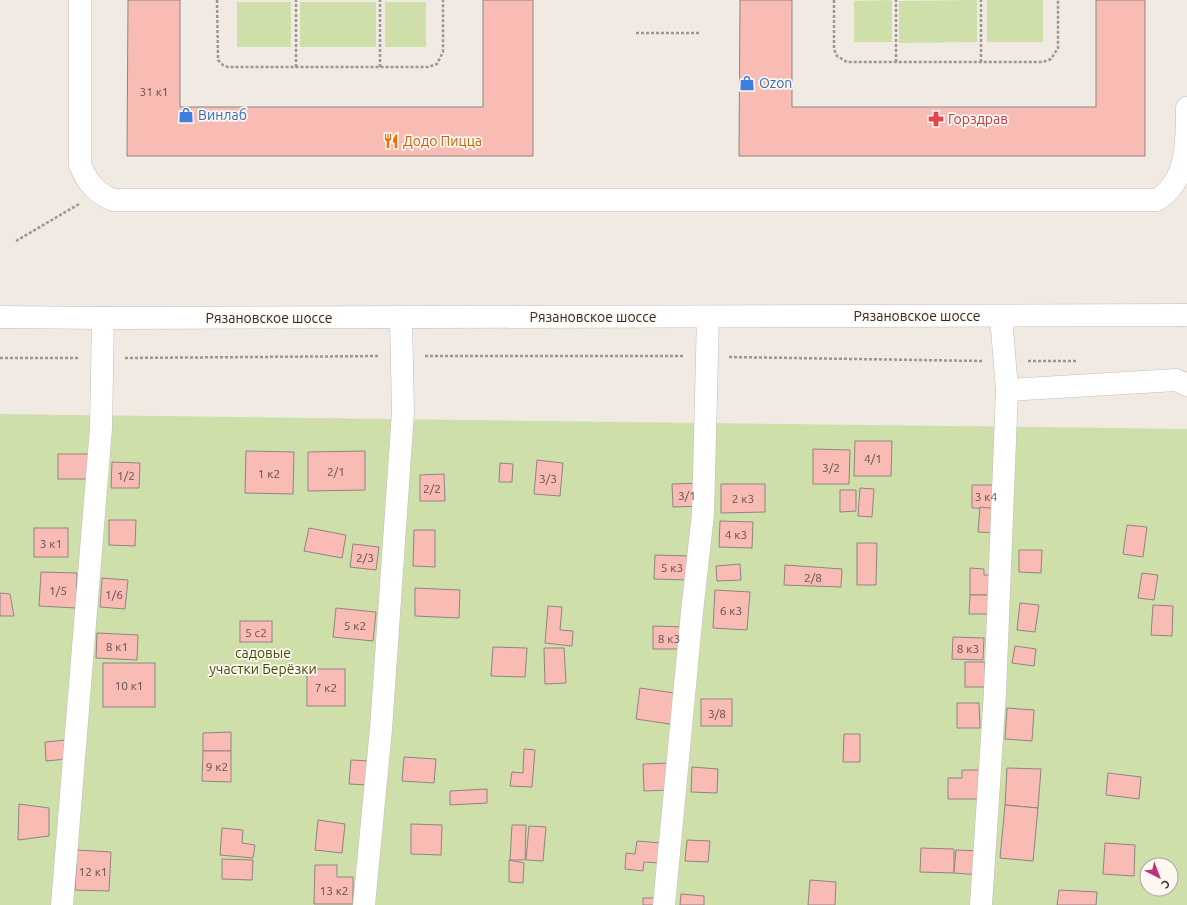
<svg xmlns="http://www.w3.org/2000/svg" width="1187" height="905" font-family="Ubuntu,sans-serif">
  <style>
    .green { fill: #cfdfa9; fill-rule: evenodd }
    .building { fill: #f9bcb5; stroke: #8e8583 }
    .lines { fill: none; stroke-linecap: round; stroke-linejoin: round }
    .minor-casing { stroke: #c3bdb7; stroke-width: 23 }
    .major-casing { stroke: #c3bdb7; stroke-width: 23 }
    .path { stroke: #9a9690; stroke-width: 2.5; stroke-dasharray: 3 2; stroke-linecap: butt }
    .minor { stroke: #fff; stroke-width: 22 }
    .major { stroke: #fff; stroke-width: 22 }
    .labels { text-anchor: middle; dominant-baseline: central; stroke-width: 3.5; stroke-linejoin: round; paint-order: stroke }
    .number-label { font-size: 12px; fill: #604f4b }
    .shop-label { font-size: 14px; fill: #366cbe; stroke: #fef8f1; text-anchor: start }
    .health-label { font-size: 14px; fill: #be3a42; stroke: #fef8f1; text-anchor: start }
    .food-label { font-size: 14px; fill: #c56008; stroke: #fef8f1; text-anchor: start }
    .street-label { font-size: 14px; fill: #2d2b28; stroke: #fef8f1 }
    .park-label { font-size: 14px; fill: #3f4c06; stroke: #fef8f1 }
  </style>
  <rect width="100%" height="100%" fill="#f1eae3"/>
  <g class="green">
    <path d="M 892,0 L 892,42 L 854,42 L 854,1 Z"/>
    <path d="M 977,0 L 977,42 L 899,43 L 899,1 Z"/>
    <rect x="987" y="0" width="56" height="42"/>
    <rect x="237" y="2" width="54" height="45"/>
    <rect x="300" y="2" width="76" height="45"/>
    <rect x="385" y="2" width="41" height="45"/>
    <path d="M 0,414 L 1187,429 L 1187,905 L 0,905 ZM 1147,865 L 1171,865 L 1171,889 L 1147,889 Z"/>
  </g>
  <g class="building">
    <path d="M 128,0 L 180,0 L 180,107 L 483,107 L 483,0 L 533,0 L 533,156 L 127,156 Z"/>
    <path d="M 740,0 L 792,0 L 792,107 L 1096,107 L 1096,0 L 1145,0 L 1145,156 L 739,156 Z"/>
    <path d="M 855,441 L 892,441 L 891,476 L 854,476 Z"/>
    <path d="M 813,449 L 850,450 L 849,484 L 813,484 Z"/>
    <path d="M 246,451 L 294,452 L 293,494 L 245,493 Z"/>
    <path d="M 365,451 L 365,490 L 308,491 L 308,452 Z"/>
    <rect x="58" y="454" width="33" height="25"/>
    <path d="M 537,460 L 563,463 L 560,496 L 534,494 Z"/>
    <path d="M 112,462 L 140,463 L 139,488 L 111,488 Z"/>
    <path d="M 500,463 L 513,464 L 512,482 L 499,482 Z"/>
    <path d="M 444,474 L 445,501 L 420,501 L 420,475 Z"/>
    <path d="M 701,483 L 702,506 L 673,507 L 672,484 Z"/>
    <path d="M 721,484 L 765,484 L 765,512 L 721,513 Z"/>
    <path d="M 972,485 L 1001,485 L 999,509 L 972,508 Z"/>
    <path d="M 860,488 L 874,489 L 872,517 L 858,516 Z"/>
    <path d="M 840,490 L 856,490 L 856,511 L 840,512 Z"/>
    <path d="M 980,507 L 999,509 L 997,533 L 978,532 Z"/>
    <path d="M 109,520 L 136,520 L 135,546 L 109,545 Z"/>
    <path d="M 720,521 L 753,522 L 752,548 L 719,547 Z"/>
    <path d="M 1127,525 L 1147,527 L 1143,557 L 1123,554 Z"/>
    <rect x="34" y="528" width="34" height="29"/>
    <path d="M 309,528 L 346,535 L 342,558 L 304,551 Z"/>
    <path d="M 414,530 L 435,530 L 435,567 L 413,566 Z"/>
    <path d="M 857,543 L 877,543 L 876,585 L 857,585 Z"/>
    <path d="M 353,544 L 379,547 L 376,570 L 350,567 Z"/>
    <path d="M 1019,550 L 1042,550 L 1041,573 L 1019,572 Z"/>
    <path d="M 655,555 L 689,556 L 688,580 L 654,579 Z"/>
    <path d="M 740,564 L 741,580 L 717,581 L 716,566 Z"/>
    <path d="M 785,565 L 842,569 L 841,587 L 784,585 Z"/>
    <path d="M 970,568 L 984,569 L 984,575 L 996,575 L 995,595 L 970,595 Z"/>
    <path d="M 41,572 L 77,573 L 76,608 L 39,606 Z"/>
    <path d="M 1142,573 L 1158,575 L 1154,600 L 1138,598 Z"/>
    <path d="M 102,578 L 128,580 L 125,609 L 100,607 Z"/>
    <path d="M 415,588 L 460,590 L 459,618 L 415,616 Z"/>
    <path d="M 715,590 L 750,592 L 747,630 L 713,628 Z"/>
    <path d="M 0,593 L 10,594 L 14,616 L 0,616 Z"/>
    <path d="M 970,595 L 995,595 L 994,614 L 969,614 Z"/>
    <path d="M 1020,603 L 1039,605 L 1035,632 L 1017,630 Z"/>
    <path d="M 1153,605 L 1173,606 L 1172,636 L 1151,635 Z"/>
    <path d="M 548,606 L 562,607 L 560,630 L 573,631 L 572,646 L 545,643 Z"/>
    <path d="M 336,608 L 376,612 L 373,641 L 333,637 Z"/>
    <rect x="240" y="621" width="32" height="21"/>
    <path d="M 653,626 L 685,627 L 684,649 L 653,649 Z"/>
    <path d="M 97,633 L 138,635 L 137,660 L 96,658 Z"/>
    <path d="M 953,637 L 984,638 L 983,660 L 952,659 Z"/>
    <path d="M 1015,646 L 1036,649 L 1034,666 L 1012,663 Z"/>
    <path d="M 493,647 L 527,648 L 525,677 L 491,676 Z"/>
    <path d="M 544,648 L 564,648 L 566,683 L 545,684 Z"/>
    <rect x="965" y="662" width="20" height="25"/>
    <rect x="103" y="663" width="52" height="44"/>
    <rect x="307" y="669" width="38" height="37"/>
    <path d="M 640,688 L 681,694 L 676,725 L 636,719 Z"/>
    <rect x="701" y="699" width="31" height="27"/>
    <path d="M 957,703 L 979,703 L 980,728 L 957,728 Z"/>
    <path d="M 1007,708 L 1034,710 L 1032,741 L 1005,739 Z"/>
    <path d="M 231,732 L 231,751 L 203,751 L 203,733 Z"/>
    <path d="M 844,734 L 860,734 L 860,762 L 843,762 Z"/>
    <path d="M 66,740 L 67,759 L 46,761 L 45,742 Z"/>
    <path d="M 524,749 L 535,750 L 532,787 L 510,786 L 512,772 L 523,773 Z"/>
    <path d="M 203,751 L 231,751 L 231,782 L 202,781 Z"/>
    <path d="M 404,757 L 436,759 L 434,783 L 402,781 Z"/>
    <path d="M 351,760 L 370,761 L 368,785 L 349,784 Z"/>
    <path d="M 670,763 L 671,790 L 644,791 L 643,764 Z"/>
    <path d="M 692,767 L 718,769 L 717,793 L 691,792 Z"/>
    <path d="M 1007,768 L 1041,769 L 1038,808 L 1005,805 Z"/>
    <path d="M 962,770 L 983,770 L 983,799 L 948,799 L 948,778 L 962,778 Z"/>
    <path d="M 1108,773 L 1141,777 L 1139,799 L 1106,795 Z"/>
    <path d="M 487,789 L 487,803 L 450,805 L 450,791 Z"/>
    <path d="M 19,804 L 49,808 L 49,836 L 18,840 Z"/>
    <path d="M 1005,805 L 1038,808 L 1033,861 L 1000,858 Z"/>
    <path d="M 318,820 L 345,824 L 342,853 L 315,850 Z"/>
    <path d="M 411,824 L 442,825 L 441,855 L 411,854 Z"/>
    <path d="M 512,825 L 526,825 L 525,860 L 510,860 Z"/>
    <path d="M 529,826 L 546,827 L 543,861 L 526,860 Z"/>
    <path d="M 222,828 L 243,830 L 242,843 L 255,845 L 253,858 L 220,855 Z"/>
    <path d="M 687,840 L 710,841 L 708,862 L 685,861 Z"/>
    <path d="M 637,841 L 661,843 L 659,863 L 644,862 L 643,871 L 625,869 L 626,853 L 635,854 Z"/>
    <path d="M 1105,843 L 1135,845 L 1134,876 L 1103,874 Z"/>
    <path d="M 921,848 L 954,849 L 954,873 L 920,872 Z"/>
    <path d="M 77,850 L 111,852 L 109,891 L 75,890 Z"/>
    <path d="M 956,850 L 981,851 L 979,875 L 954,873 Z"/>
    <path d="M 222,859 L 253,860 L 252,880 L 222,879 Z"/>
    <path d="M 509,860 L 524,863 L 523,883 L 509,882 Z"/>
    <path d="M 315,865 L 337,865 L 337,877 L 353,877 L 353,904 L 314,904 Z"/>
    <path d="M 810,880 L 836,882 L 835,905 L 808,905 Z"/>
    <path d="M 1059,890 L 1097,892 L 1096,905 L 1057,905 Z"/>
    <path d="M 681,894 L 704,896 L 704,905 L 680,905 Z"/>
    <rect x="643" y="898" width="13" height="7"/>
  </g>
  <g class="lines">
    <defs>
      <g id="minor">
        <path d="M 80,0 L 80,165 C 87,182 96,193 113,200 L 1157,200 C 1187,181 1187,146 1187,108"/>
        <path d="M 1007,390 L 1176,380 L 1187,385"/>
        <path d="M 62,905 L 101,428 L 103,318"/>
        <path d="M 364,905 L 381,729 L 403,412 L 401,318"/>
        <path d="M 664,905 L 692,612 L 703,514 L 708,317"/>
        <path d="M 981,905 L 995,692 L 1007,390 L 1001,316"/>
      </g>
      <path id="major" d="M 0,317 L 103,318 L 1187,315"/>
    </defs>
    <use href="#minor" class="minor-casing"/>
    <use href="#major" class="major-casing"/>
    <g class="path">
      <path d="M 217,0 L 218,60 L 223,65 L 228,67 L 428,67 L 437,64 L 443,52 L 443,0"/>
      <path d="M 834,0 L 834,49 L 837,56 L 847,62 L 1043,62 L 1051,59 L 1058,48 L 1058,0"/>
      <path d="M 636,33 L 701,33"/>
      <path d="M 896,62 L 896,0"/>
      <path d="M 981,62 L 981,0"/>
      <path d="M 296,67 L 296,0"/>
      <path d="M 380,67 L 380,0"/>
      <path d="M 16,241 L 79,204"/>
      <path d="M 425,356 L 684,356"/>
      <path d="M 729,357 L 982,361"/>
      <path d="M 0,358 L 80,358"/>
      <path d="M 125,358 L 380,356"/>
      <path d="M 1028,361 L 1077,361"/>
    </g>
    <use href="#minor" class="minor"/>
    <use href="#major" class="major"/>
  </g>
  <defs>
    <symbol id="shop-bare" viewBox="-9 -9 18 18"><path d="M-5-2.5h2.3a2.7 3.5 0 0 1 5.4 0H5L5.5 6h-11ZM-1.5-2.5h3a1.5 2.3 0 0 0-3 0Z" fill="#3f7fe0" stroke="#fef8f1" stroke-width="2.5" paint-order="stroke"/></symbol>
    <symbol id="pharmacy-bare" viewBox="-9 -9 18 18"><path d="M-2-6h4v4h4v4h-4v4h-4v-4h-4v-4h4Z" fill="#e0444e" stroke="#fef8f1" stroke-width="2.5" paint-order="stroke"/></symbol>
    <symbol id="restaurant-bare" viewBox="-9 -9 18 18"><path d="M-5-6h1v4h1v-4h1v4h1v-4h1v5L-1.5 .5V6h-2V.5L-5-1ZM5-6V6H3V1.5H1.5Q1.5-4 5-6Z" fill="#e8710a" stroke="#fef8f1" stroke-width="2.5" paint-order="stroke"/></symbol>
  </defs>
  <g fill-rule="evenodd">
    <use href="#shop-bare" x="736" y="72" width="22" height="22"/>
    <use href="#shop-bare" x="175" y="104" width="22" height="22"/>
    <use href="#pharmacy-bare" x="925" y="108" width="22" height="22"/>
    <use href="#restaurant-bare" x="380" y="130" width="22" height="22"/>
  </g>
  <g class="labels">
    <g class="number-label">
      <text x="154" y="91">31 к1</text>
      <text x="873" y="458">4/1</text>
      <text x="831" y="467">3/2</text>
      <text x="336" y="471">2/1</text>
      <text x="269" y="473">1 к2</text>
      <text x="126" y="475">1/2</text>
      <text x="548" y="478">3/3</text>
      <text x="432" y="488">2/2</text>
      <text x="687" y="495">3/1</text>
      <text x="986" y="496">3 к4</text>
      <text x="743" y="498">2 к3</text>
      <text x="736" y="534">4 к3</text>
      <text x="51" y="543">3 к1</text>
      <text x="365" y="557">2/3</text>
      <text x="672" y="567">5 к3</text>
      <text x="813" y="577">2/8</text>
      <text x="58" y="590">1/5</text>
      <text x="114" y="594">1/6</text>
      <text x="731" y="610">6 к3</text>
      <text x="355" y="625">5 к2</text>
      <text x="256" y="632">5 с2</text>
      <text x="669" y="638">8 к3</text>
      <text x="117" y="646">8 к1</text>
      <text x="968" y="648">8 к3</text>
      <text x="129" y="685">10 к1</text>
      <text x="326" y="687">7 к2</text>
      <text x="717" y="713">3/8</text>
      <text x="217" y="766">9 к2</text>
      <text x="93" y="871">12 к1</text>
      <text x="334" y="890">13 к2</text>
    </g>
    <g class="shop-label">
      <text x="759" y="83">Ozon</text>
      <text x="198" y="115">Винлаб</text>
    </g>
    <g class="health-label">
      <text x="948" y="119">Горздрав</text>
    </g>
    <g class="food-label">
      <text x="403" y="141">Додо Пицца</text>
    </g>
    <g class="street-label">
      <text x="917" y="316">Рязановское шоссе</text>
      <text x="593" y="317">Рязановское шоссе</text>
      <text x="269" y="318">Рязановское шоссе</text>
    </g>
    <g class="park-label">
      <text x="263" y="653">садовые<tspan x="263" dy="16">участки Берёзки</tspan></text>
    </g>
  </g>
  <g transform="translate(1159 877) rotate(138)"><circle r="19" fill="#fef8f1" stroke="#aaa6a1"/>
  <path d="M0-3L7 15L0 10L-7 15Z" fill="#bc3576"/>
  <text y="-6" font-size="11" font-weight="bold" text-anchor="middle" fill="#2d2b28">С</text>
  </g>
</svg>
